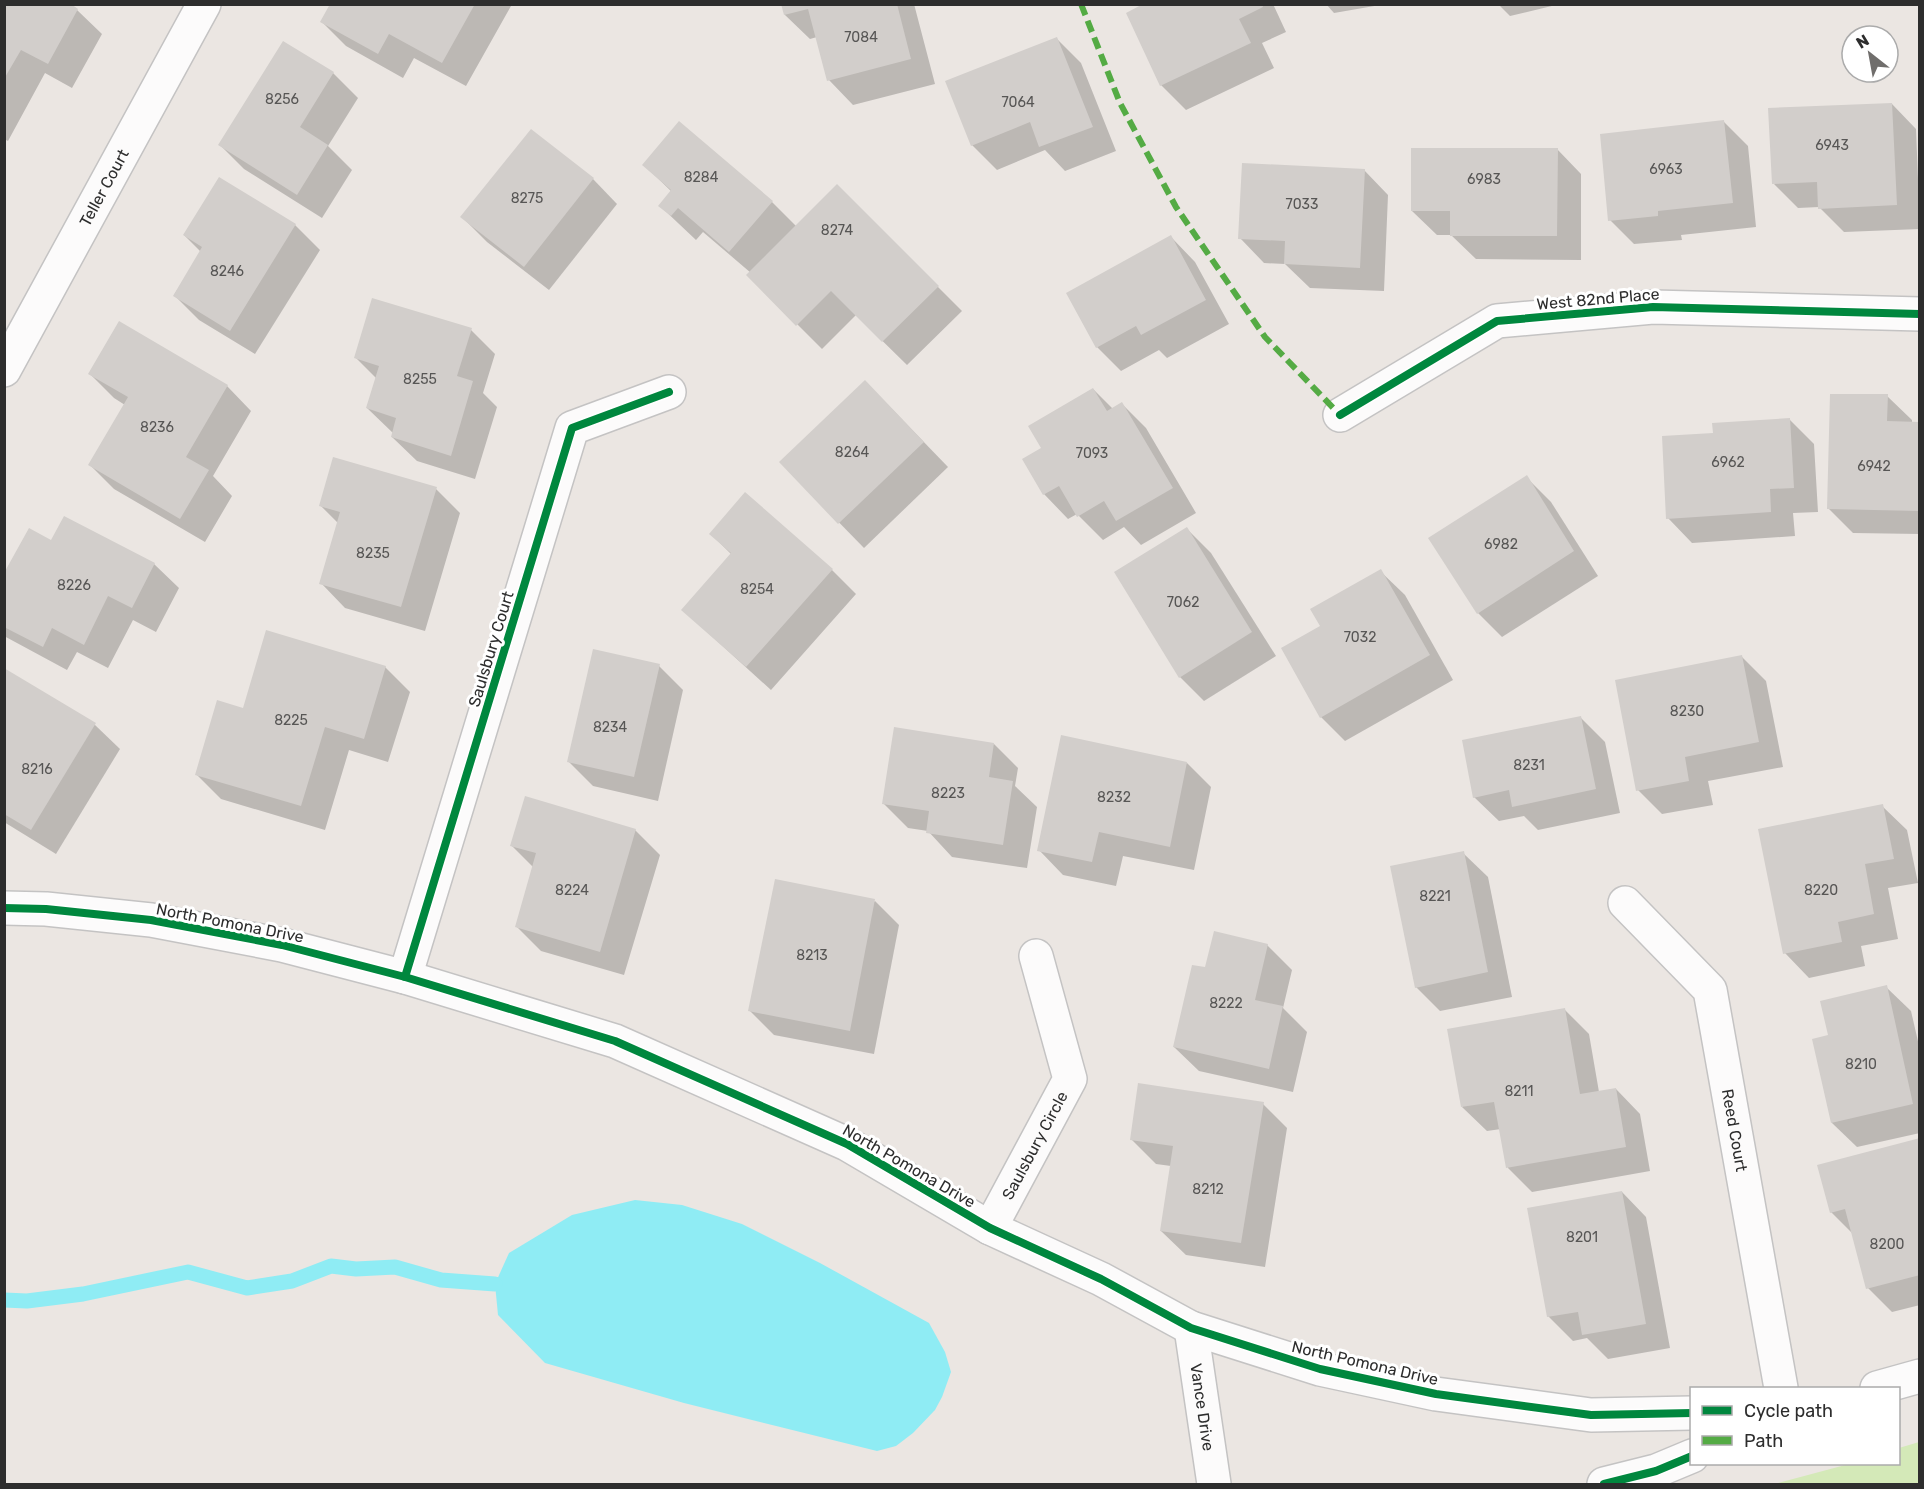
<svg xmlns="http://www.w3.org/2000/svg" width="1924" height="1489" font-family="Rubik,sans-serif">
  <style>
    .green { fill: #d4e9b8 }
    .water { fill: #8fecf4 }
    .shadow { fill: #0003 }
    .lines { fill: none; stroke-linecap: round; stroke-linejoin: round }
    .stream { stroke: #8fecf4; stroke-width: 15 }
    .building { fill: #d2cecb }
    .minor-casing { stroke: #c4c3c3; stroke-width: 36 }
    .minor { stroke: #fcfbfb; stroke-width: 33 }
    .quiet { stroke: #54ab44; stroke-width: 6; stroke-dasharray: 12 6; stroke-linecap: butt }
    .cycleway-casing { stroke: #fff; stroke-width: 11 }
    .cycleway { stroke: #00873e; stroke-width: 8 }
    .labels { text-anchor: middle; dominant-baseline: central; stroke-width: 6; stroke-linejoin: round; paint-order: stroke }
    .number-label { font-size: 14px; fill: #575655 }
    .street-label { font-size: 16px; fill: #2d2d2d; stroke: #fff }
  </style>
  <rect width="100%" height="100%" fill="#ebe6e2"/>
  <path class="green" d="M 1919,1442 L 1919,1484 L 1774,1484 L 1849,1464 L 1898,1464 L 1899,1448 Z"/>
  <path class="water" d="M 635,1200 L 682,1205 L 742,1224 L 820,1263 L 929,1323 L 945,1352 L 951,1372 L 942,1397 L 935,1410 L 913,1433 L 896,1446 L 877,1451 L 684,1403 L 545,1363 L 498,1315 L 495,1284 L 509,1253 L 572,1215 Z"/>
  <g class="shadow">
    <path d="M 4,4 L 77,10 L 102,34 L 72,88 L 45,73 L 8,141 L 4,139 Z"/>
    <path d="M 332,4 L 510,4 L 511,6 L 466,86 L 414,58 L 403,78 L 346,46 L 322,22 Z"/>
    <path d="M 783,4 L 914,4 L 935,84 L 853,105 L 829,80 L 817,37 L 810,39 L 785,15 Z"/>
    <path d="M 1147,4 L 1273,4 L 1286,32 L 1262,43 L 1274,68 L 1186,110 L 1161,85 Z"/>
    <path d="M 1326,4 L 1386,4 L 1334,13 Z"/>
    <path d="M 1498,4 L 1560,4 L 1510,16 Z"/>
    <path d="M 1057,39 L 1081,63 L 1116,151 L 1065,171 L 1045,150 L 997,170 L 972,145 Z"/>
    <path d="M 284,43 L 333,73 L 358,98 L 328,146 L 352,170 L 322,218 L 244,169 L 220,145 Z"/>
    <path d="M 1892,104 L 1916,129 L 1920,229 L 1844,232 L 1819,207 L 1798,208 L 1774,184 Z"/>
    <path d="M 1723,121 L 1748,146 L 1756,227 L 1681,235 L 1682,240 L 1634,244 L 1610,220 Z"/>
    <path d="M 531,131 L 593,179 L 617,204 L 549,290 L 487,242 L 462,217 Z"/>
    <path d="M 1557,149 L 1581,174 L 1581,260 L 1476,259 L 1451,235 L 1437,235 L 1412,211 Z"/>
    <path d="M 644,165 L 772,202 L 797,227 L 837,186 L 962,311 L 907,365 L 856,315 L 822,349 L 748,275 L 751,273 L 703,232 L 696,240 L 660,206 L 672,192 Z"/>
    <path d="M 1364,170 L 1388,195 L 1384,291 L 1310,288 L 1285,264 L 1264,263 L 1240,238 Z"/>
    <path d="M 219,179 L 295,225 L 320,250 L 255,354 L 199,320 L 174,295 L 201,252 L 184,235 Z"/>
    <path d="M 1171,237 L 1195,262 L 1229,324 L 1167,358 L 1159,350 L 1121,371 L 1097,347 Z"/>
    <path d="M 471,330 L 495,354 L 483,393 L 497,407 L 475,479 L 417,461 L 392,437 L 393,433 L 367,408 L 376,378 L 356,358 Z"/>
    <path d="M 90,374 L 227,386 L 251,411 L 213,476 L 232,496 L 205,542 L 114,489 L 90,465 L 125,405 L 114,398 Z"/>
    <path d="M 1093,389 L 1113,409 L 1122,404 L 1146,428 L 1196,513 L 1141,545 L 1124,527 L 1103,540 L 1077,514 L 1068,519 L 1044,494 L 1043,448 Z"/>
    <path d="M 1887,396 L 1912,420 L 1912,423 L 1920,424 L 1920,534 L 1853,533 L 1829,509 Z"/>
    <path d="M 889,406 L 948,467 L 864,548 L 781,463 Z"/>
    <path d="M 1790,420 L 1814,444 L 1818,512 L 1793,513 L 1795,536 L 1692,543 L 1668,518 L 1715,435 Z"/>
    <path d="M 1526,477 L 1551,502 L 1598,576 L 1502,637 L 1478,613 Z"/>
    <path d="M 436,489 L 460,513 L 425,631 L 345,608 L 321,583 L 338,523 L 320,505 Z"/>
    <path d="M 1187,529 L 1211,553 L 1276,656 L 1204,701 L 1180,677 Z"/>
    <path d="M 711,534 L 832,570 L 856,594 L 771,690 L 683,610 L 731,554 Z"/>
    <path d="M 52,542 L 154,564 L 179,588 L 156,632 L 133,620 L 108,668 L 77,652 L 67,670 L 4,636 L 4,577 Z"/>
    <path d="M 1380,571 L 1405,595 L 1453,680 L 1345,741 L 1321,717 Z"/>
    <path d="M 1742,657 L 1766,681 L 1783,767 L 1708,781 L 1713,805 L 1662,814 L 1638,790 Z"/>
    <path d="M 659,666 L 683,690 L 658,801 L 593,786 L 569,762 Z"/>
    <path d="M 385,667 L 410,692 L 388,762 L 349,750 L 325,830 L 221,799 L 197,775 L 244,710 Z"/>
    <path d="M 4,670 L 95,725 L 120,749 L 56,854 L 4,822 Z"/>
    <path d="M 1580,717 L 1605,742 L 1620,813 L 1538,830 L 1524,816 L 1499,821 L 1474,797 Z"/>
    <path d="M 994,744 L 1018,768 L 1015,786 L 1037,807 L 1027,868 L 952,857 L 928,831 L 908,828 L 884,804 Z"/>
    <path d="M 1187,763 L 1211,787 L 1194,870 L 1123,856 L 1116,886 L 1063,875 L 1039,850 Z"/>
    <path d="M 1882,806 L 1907,830 L 1918,883 L 1888,888 L 1898,939 L 1861,946 L 1865,966 L 1809,978 L 1785,953 Z"/>
    <path d="M 635,830 L 660,855 L 624,975 L 541,951 L 517,927 L 534,868 L 512,846 Z"/>
    <path d="M 1463,853 L 1488,877 L 1512,997 L 1440,1011 L 1416,987 Z"/>
    <path d="M 875,901 L 899,925 L 874,1054 L 774,1035 L 750,1011 Z"/>
    <path d="M 1267,945 L 1292,970 L 1283,1008 L 1307,1032 L 1293,1092 L 1199,1071 L 1174,1047 L 1206,969 Z"/>
    <path d="M 1886,987 L 1911,1011 L 1920,1050 L 1920,1133 L 1857,1147 L 1832,1123 L 1830,1036 Z"/>
    <path d="M 1564,1009 L 1589,1034 L 1599,1092 L 1616,1089 L 1640,1114 L 1650,1171 L 1532,1192 L 1508,1168 L 1501,1129 L 1487,1131 L 1462,1107 Z"/>
    <path d="M 1263,1104 L 1287,1128 L 1265,1267 L 1186,1255 L 1161,1231 L 1171,1166 L 1156,1164 L 1131,1139 Z"/>
    <path d="M 1920,1140 L 1920,1305 L 1892,1312 L 1868,1288 L 1854,1235 L 1831,1212 Z"/>
    <path d="M 1622,1192 L 1646,1217 L 1670,1348 L 1608,1359 L 1587,1338 L 1573,1341 L 1548,1316 Z"/>
  </g>
  <g class="lines">
    <path class="stream" d="M 4,1300 L 27,1301 L 83,1294 L 188,1272 L 247,1288 L 292,1281 L 331,1266 L 356,1269 L 395,1267 L 441,1280 L 495,1284"/>
  </g>
  <g class="building">
    <path d="M 4,4 L 71,4 L 78,9 L 48,64 L 21,50 L 4,79 Z"/>
    <path d="M 330,4 L 475,4 L 442,63 L 389,34 L 378,54 L 320,22 Z"/>
    <path d="M 781,4 L 897,4 L 911,59 L 827,81 L 808,9 L 784,15 Z"/>
    <path d="M 1143,4 L 1262,4 L 1263,7 L 1239,19 L 1251,43 L 1160,86 L 1126,13 Z"/>
    <path d="M 1057,37 L 1093,127 L 1039,147 L 1030,122 L 971,146 L 945,81 Z"/>
    <path d="M 283,41 L 334,72 L 300,127 L 328,145 L 297,195 L 218,145 Z"/>
    <path d="M 1892,103 L 1897,205 L 1818,209 L 1817,182 L 1772,184 L 1768,108 Z"/>
    <path d="M 1724,120 L 1733,203 L 1658,211 L 1658,216 L 1608,221 L 1600,134 Z"/>
    <path d="M 679,121 L 773,201 L 729,252 L 678,208 L 671,216 L 658,206 L 671,190 L 642,165 Z"/>
    <path d="M 531,129 L 594,178 L 524,267 L 460,217 Z"/>
    <path d="M 1411,148 L 1558,148 L 1557,236 L 1450,236 L 1450,211 L 1411,211 Z"/>
    <path d="M 1242,163 L 1365,169 L 1360,268 L 1284,264 L 1285,241 L 1238,239 Z"/>
    <path d="M 219,177 L 296,224 L 230,331 L 173,296 L 202,247 L 183,235 Z"/>
    <path d="M 837,184 L 939,286 L 882,342 L 831,291 L 796,326 L 746,275 Z"/>
    <path d="M 1171,235 L 1206,300 L 1141,335 L 1136,326 L 1096,348 L 1066,293 Z"/>
    <path d="M 372,298 L 472,328 L 457,376 L 473,381 L 451,456 L 391,437 L 396,418 L 366,408 L 379,366 L 354,358 Z"/>
    <path d="M 119,321 L 228,385 L 186,457 L 209,470 L 180,519 L 88,465 L 128,397 L 88,374 Z"/>
    <path d="M 865,380 L 924,442 L 838,524 L 779,462 Z"/>
    <path d="M 1093,388 L 1107,411 L 1122,402 L 1173,488 L 1116,521 L 1104,501 L 1077,517 L 1059,486 L 1043,495 L 1022,459 L 1041,448 L 1028,426 Z"/>
    <path d="M 1830,394 L 1888,394 L 1887,421 L 1920,422 L 1920,511 L 1827,509 Z"/>
    <path d="M 1790,418 L 1794,488 L 1770,489 L 1771,512 L 1666,519 L 1662,436 L 1713,433 L 1712,423 Z"/>
    <path d="M 333,457 L 437,487 L 401,607 L 319,584 L 340,512 L 319,506 Z"/>
    <path d="M 1527,475 L 1574,551 L 1477,614 L 1428,538 Z"/>
    <path d="M 745,492 L 833,569 L 746,667 L 681,610 L 731,553 L 709,534 Z"/>
    <path d="M 64,516 L 155,563 L 132,608 L 108,596 L 84,645 L 52,628 L 43,647 L 4,627 L 4,573 L 29,528 L 51,540 Z"/>
    <path d="M 1187,527 L 1252,632 L 1179,678 L 1114,572 Z"/>
    <path d="M 1381,569 L 1430,655 L 1320,718 L 1281,648 L 1320,626 L 1310,609 Z"/>
    <path d="M 266,630 L 386,666 L 364,739 L 325,727 L 301,806 L 195,775 L 217,700 L 243,708 Z"/>
    <path d="M 593,649 L 660,664 L 634,777 L 567,762 Z"/>
    <path d="M 1742,655 L 1759,742 L 1685,757 L 1689,781 L 1636,791 L 1615,680 Z"/>
    <path d="M 4,668 L 96,723 L 31,830 L 4,814 Z"/>
    <path d="M 1581,716 L 1596,789 L 1512,807 L 1509,790 L 1473,798 L 1462,740 Z"/>
    <path d="M 894,727 L 994,743 L 989,777 L 1013,781 L 1003,845 L 926,833 L 929,811 L 882,804 Z"/>
    <path d="M 1061,735 L 1187,762 L 1170,847 L 1099,832 L 1092,862 L 1037,851 Z"/>
    <path d="M 525,796 L 636,829 L 600,952 L 515,927 L 536,853 L 510,846 Z"/>
    <path d="M 1883,804 L 1894,859 L 1865,864 L 1874,914 L 1838,922 L 1842,942 L 1783,954 L 1758,829 Z"/>
    <path d="M 1464,851 L 1488,972 L 1415,988 L 1390,866 Z"/>
    <path d="M 775,879 L 875,899 L 850,1031 L 748,1011 Z"/>
    <path d="M 1214,931 L 1268,944 L 1255,1000 L 1283,1006 L 1269,1069 L 1173,1047 L 1192,965 L 1205,967 Z"/>
    <path d="M 1887,985 L 1913,1104 L 1831,1123 L 1812,1039 L 1828,1035 L 1820,1001 Z"/>
    <path d="M 1565,1008 L 1580,1094 L 1616,1088 L 1626,1147 L 1506,1168 L 1494,1102 L 1461,1107 L 1447,1029 Z"/>
    <path d="M 1138,1083 L 1264,1102 L 1241,1243 L 1160,1231 L 1173,1146 L 1130,1140 Z"/>
    <path d="M 1920,1138 L 1920,1275 L 1866,1289 L 1845,1209 L 1830,1213 L 1817,1165 Z"/>
    <path d="M 1622,1191 L 1646,1324 L 1582,1335 L 1578,1312 L 1547,1317 L 1527,1208 Z"/>
  </g>
  <g class="lines">
    <defs>
      <g id="minor">
        <path id="s1" d="M 4,370 L 204,4"/>
        <path d="M 1340,415 L 1497,321 L 1653,307 L 1920,314"/>
        <path id="s2" d="M 1625,903 L 1710,990 L 1781,1388"/>
        <path d="M 4,908 L 46,909 L 151,920 L 282,945 L 405,977 L 615,1041 L 847,1144 L 990,1228 L 1101,1279 L 1191,1328 L 1320,1369 L 1436,1394 L 1591,1415 L 1692,1413"/>
        <path d="M 405,977 L 572,428 L 669,392"/>
        <path id="s3" d="M 990,1228 L 1070,1079 L 1036,956"/>
        <path id="s4" d="M 1191,1328 L 1214,1484"/>
        <path d="M 1877,1388 L 1920,1376"/>
        <path d="M 1604,1484 L 1656,1471 L 1692,1456"/>
      </g>
    </defs>
    <use href="#minor" class="minor-casing"/>
    <use href="#minor" class="minor"/>
    <path class="quiet" d="M 1081,4 L 1120,103 L 1176,207 L 1265,337 L 1340,415"/>
    <defs>
      <g id="cycleway">
        <path d="M 1340,415 L 1497,321 L 1653,307 L 1920,314"/>
        <path d="M 4,908 L 46,909 L 151,920 L 282,945 L 405,977 L 615,1041 L 847,1144 L 990,1228 L 1101,1279 L 1191,1328 L 1320,1369 L 1436,1394 L 1591,1415 L 1692,1413"/>
        <path d="M 405,977 L 572,428 L 669,392"/>
        <path d="M 1604,1484 L 1656,1471 L 1692,1456"/>
      </g>
    </defs>
    <use href="#cycleway" class="cycleway-casing"/>
    <use href="#cycleway" class="cycleway"/>
  </g>
  <g class="labels">
    <g class="number-label">
      <text x="861" y="37">7084</text>
      <text x="282" y="99">8256</text>
      <text x="1018" y="102">7064</text>
      <text x="1832" y="145">6943</text>
      <text x="1666" y="169">6963</text>
      <text x="701" y="177">8284</text>
      <text x="1484" y="179">6983</text>
      <text x="527" y="198">8275</text>
      <text x="1302" y="204">7033</text>
      <text x="837" y="230">8274</text>
      <text x="227" y="271">8246</text>
      <text x="420" y="379">8255</text>
      <text x="157" y="427">8236</text>
      <text x="852" y="452">8264</text>
      <text x="1092" y="453">7093</text>
      <text x="1728" y="462">6962</text>
      <text x="1874" y="466">6942</text>
      <text x="1501" y="544">6982</text>
      <text x="373" y="553">8235</text>
      <text x="74" y="585">8226</text>
      <text x="757" y="589">8254</text>
      <text x="1183" y="602">7062</text>
      <text x="1360" y="637">7032</text>
      <text x="1687" y="711">8230</text>
      <text x="291" y="720">8225</text>
      <text x="610" y="727">8234</text>
      <text x="1529" y="765">8231</text>
      <text x="37" y="769">8216</text>
      <text x="948" y="793">8223</text>
      <text x="1114" y="797">8232</text>
      <text x="572" y="890">8224</text>
      <text x="1821" y="890">8220</text>
      <text x="1435" y="896">8221</text>
      <text x="812" y="955">8213</text>
      <text x="1226" y="1003">8222</text>
      <text x="1861" y="1064">8210</text>
      <text x="1519" y="1091">8211</text>
      <text x="1208" y="1189">8212</text>
      <text x="1582" y="1237">8201</text>
      <text x="1887" y="1244">8200</text>
    </g>
    <g class="street-label">
      <text stroke="none"><textPath href="#s1" startOffset="208">Teller Court</textPath></text>
      <text transform="translate(1598 299) rotate(-5)">West 82nd Place</text>
      <text transform="translate(491 649) rotate(-73)">Saulsbury Court</text>
      <text transform="translate(230 923) rotate(11)">North Pomona Drive</text>
      <text stroke="none"><textPath href="#s2" startOffset="264">Reed Court</textPath></text>
      <text stroke="none"><textPath href="#s3" startOffset="94">Saulsbury Circle</textPath></text>
      <text transform="translate(909 1166) rotate(30)">North Pomona Drive</text>
      <text transform="translate(1365 1363) rotate(13)">North Pomona Drive</text>
      <text stroke="none"><textPath href="#s4" startOffset="80">Vance Drive</textPath></text>
    </g>
  </g>
  <rect width="1924" height="1489" fill="none" stroke="#2d2d2d" stroke-width="12"/>
  <rect x="1690" y="1387" width="210" height="78" fill="#ffffff" stroke="#ababab" stroke-width="1.5"/>
  <rect x="1702" y="1406" width="30" height="9" fill="#00873e" stroke="#ababab" stroke-width="1.5"/>
  <text x="1744" y="1417" font-size="18" fill="#2d2d2d">Cycle path</text>
  <rect x="1702" y="1436" width="30" height="9" fill="#54ab44" stroke="#ababab" stroke-width="1.5"/>
  <text x="1744" y="1447" font-size="18" fill="#2d2d2d">Path</text>
  <g transform="translate(1870 54) rotate(329)"><circle r="28" fill="#ffffff" stroke="#ababab" stroke-width="1.5"/>
  <path d="M0-4.5L10 22L0 15L-10 22Z" fill="#706e6c"/>
  <text y="-9" font-size="16" font-weight="bold" text-anchor="middle" fill="#2d2d2d">N</text>
  </g>
</svg>
